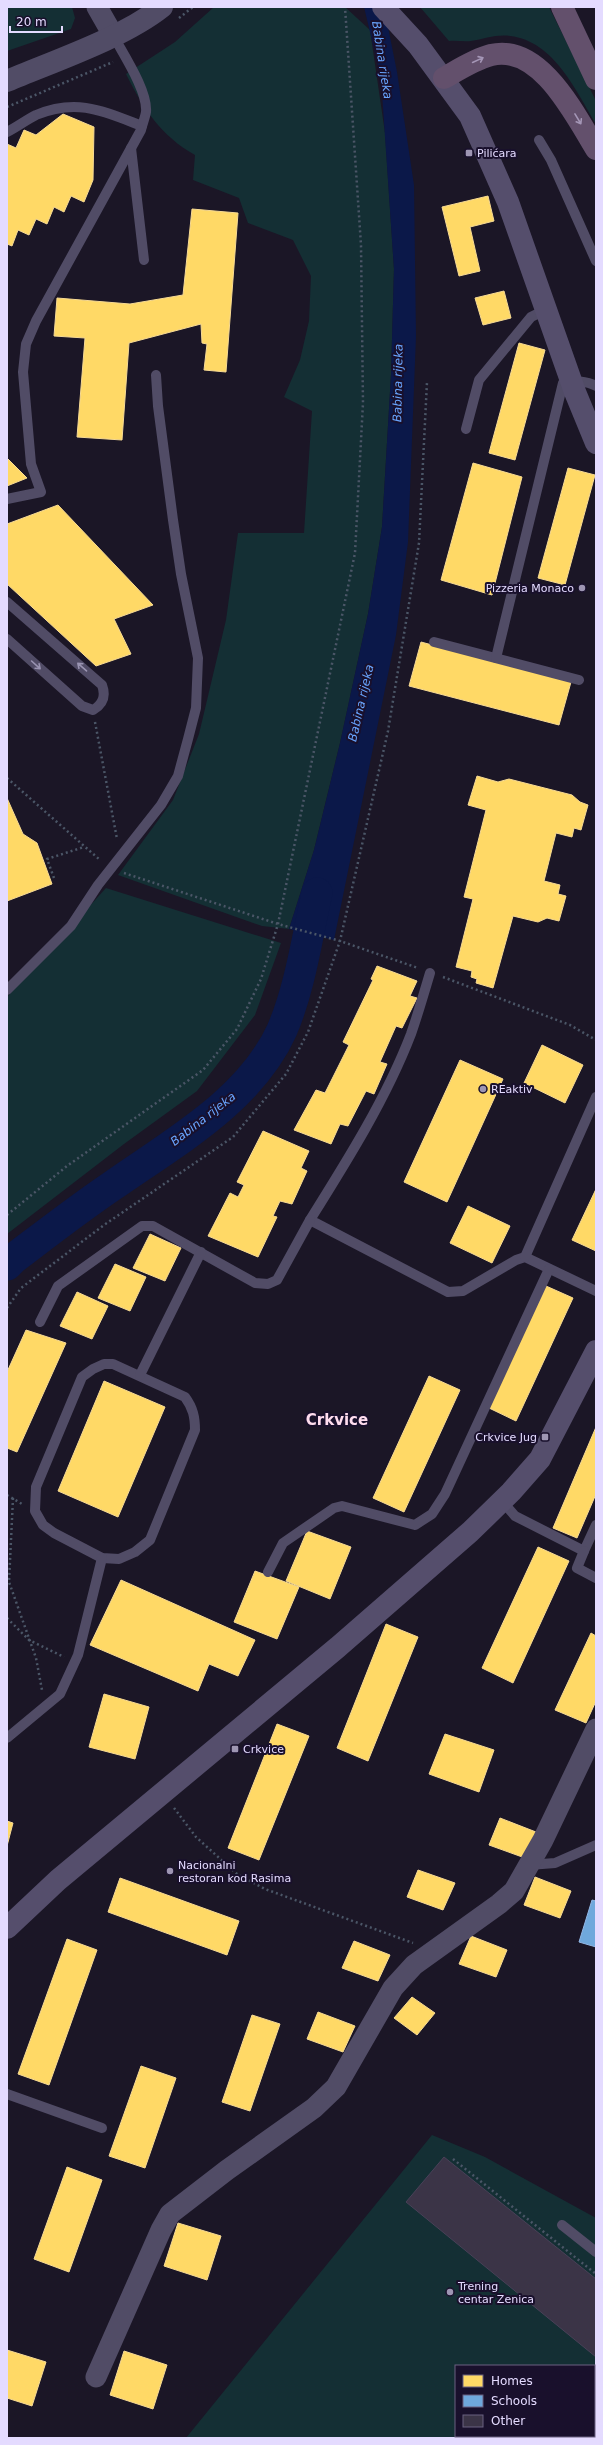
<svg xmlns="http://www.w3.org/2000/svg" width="603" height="2445" font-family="'DejaVu Sans',sans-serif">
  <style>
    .green { fill: #142f34; fill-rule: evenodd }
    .water { fill: #0b1849 }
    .homes { fill: #ffd966; stroke: #f7da94 }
    .schools { fill: #6fa8dc; stroke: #92b7e6 }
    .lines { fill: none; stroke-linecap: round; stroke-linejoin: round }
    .river { stroke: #0b1849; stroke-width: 31 }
    .building { fill: #3b3447; stroke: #494158 }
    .path { stroke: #4b5667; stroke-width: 2.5; stroke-dasharray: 2 3; stroke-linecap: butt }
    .service { stroke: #514c66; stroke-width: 10 }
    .minor { stroke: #514c66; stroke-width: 21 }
    .tertiary { stroke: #514c66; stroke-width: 22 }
    .secondary { stroke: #554e6c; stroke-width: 22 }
    .trunk { stroke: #63506c; stroke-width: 22 }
    .oneway { stroke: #a496b6 }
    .oneway2 { stroke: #9a94b2 }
    .poi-dot { fill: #9e96b3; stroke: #19102c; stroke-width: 1.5 }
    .labels { text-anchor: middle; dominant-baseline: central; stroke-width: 4; stroke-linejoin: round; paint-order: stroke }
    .poi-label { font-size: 11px; fill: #e4dbff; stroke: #19102c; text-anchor: start }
    .water-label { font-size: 12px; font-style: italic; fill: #69a5ff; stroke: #19102c }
    .district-label { font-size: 15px; font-weight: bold; fill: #fde; stroke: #19102c }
  </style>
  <rect width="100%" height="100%" fill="#1b1626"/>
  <g class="green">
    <path d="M 7,7 L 72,7 L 75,18 L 71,29 L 7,51 Z"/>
    <path d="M 214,7 L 345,7 L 370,30 L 385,133 L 394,269 L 391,375 L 382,527 L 368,614 L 340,743 L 314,850 L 289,929 L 262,926 L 118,875 L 173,800 L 199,734 L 226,620 L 238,533 L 304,533 L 312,411 L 284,397 L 300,360 L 309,321 L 311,276 L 293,240 L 248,223 L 239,198 L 193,180 L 195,155 C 161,136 143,108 126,74 L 175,42 Z"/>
    <path d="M 420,7 L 549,7 L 596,101 L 596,124 C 576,91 554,41 510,36 C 497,34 484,39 471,41 C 464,42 456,40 449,41 Z"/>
    <path d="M 106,888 L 281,943 L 255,1015 L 197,1091 L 124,1144 L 7,1234 L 7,997 Z"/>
    <path d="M 432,2135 L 485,2157 L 596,2218 L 596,2438 L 186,2438 ZM 456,2366 L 594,2366 L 594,2436 L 456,2436 Z"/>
  </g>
  <path class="water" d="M 364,7 L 384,7 L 397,72 L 414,185 L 416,336 L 408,542 L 396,635 L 334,940 L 289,929 L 314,850 L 340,743 L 368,614 L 382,527 L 391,375 L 394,269 L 381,78 Z"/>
  <g class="homes">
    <path d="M 63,114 L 94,127 L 93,180 L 84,202 L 71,196 L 64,212 L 54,207 L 47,224 L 36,219 L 29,235 L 18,230 L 12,246 L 7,244 L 7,144 L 16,148 L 24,130 L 36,135 Z"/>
    <path d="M 488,196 L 494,221 L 470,227 L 480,271 L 459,276 L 442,207 Z"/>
    <path d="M 192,209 L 238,213 L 226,372 L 204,370 L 207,344 L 202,343 L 201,324 L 129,343 L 122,440 L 77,437 L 85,338 L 54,336 L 57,298 L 130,304 L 183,295 Z"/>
    <path d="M 504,291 L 511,318 L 483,325 L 475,298 Z"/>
    <path d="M 519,343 L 545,350 L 515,460 L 489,453 Z"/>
    <path d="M 7,458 L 27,478 L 7,486 Z"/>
    <path d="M 473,463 L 522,477 L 492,595 L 441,580 Z"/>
    <path d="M 568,468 L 595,475 L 565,585 L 538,578 Z"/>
    <path d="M 58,505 L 153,605 L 114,619 L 131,654 L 96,666 L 7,584 L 7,524 Z"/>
    <path d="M 421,642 L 571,682 L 559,725 L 409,686 Z"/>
    <path d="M 477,776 L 498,782 L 509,779 L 572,795 L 580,802 L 588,805 L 581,830 L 574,828 L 572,837 L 556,833 L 544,881 L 560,885 L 558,894 L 566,896 L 559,921 L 547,918 L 538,922 L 513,916 L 493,988 L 476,983 L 477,979 L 471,977 L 472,971 L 456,967 L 473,899 L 464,897 L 486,810 L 468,805 Z"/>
    <path d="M 7,798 L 23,834 L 37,843 L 52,884 L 7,901 Z"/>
    <path d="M 377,966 L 417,981 L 410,996 L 417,998 L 402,1028 L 396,1026 L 380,1062 L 387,1064 L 374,1094 L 366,1091 L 348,1126 L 340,1124 L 331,1144 L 294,1130 L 316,1090 L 325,1093 L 349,1045 L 343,1042 L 373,980 L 371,979 Z"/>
    <path d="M 542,1045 L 583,1065 L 565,1103 L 524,1083 Z"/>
    <path d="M 460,1060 L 503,1079 L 447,1202 L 404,1182 Z"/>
    <path d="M 263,1131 L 309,1151 L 301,1168 L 307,1171 L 292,1204 L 280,1201 L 273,1216 L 277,1217 L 258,1257 L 208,1236 L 230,1193 L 238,1197 L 244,1185 L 237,1182 Z"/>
    <path d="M 596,1189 L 596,1251 L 572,1240 Z"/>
    <path d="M 468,1206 L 510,1226 L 492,1263 L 450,1243 Z"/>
    <path d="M 150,1234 L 181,1248 L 165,1281 L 133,1268 Z"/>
    <path d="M 115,1264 L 146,1277 L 130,1311 L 98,1298 Z"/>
    <path d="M 546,1286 L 573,1298 L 516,1421 L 489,1408 Z"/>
    <path d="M 77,1292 L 108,1306 L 92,1339 L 60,1326 Z"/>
    <path d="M 26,1330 L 66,1343 L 17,1452 L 7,1448 L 7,1372 Z"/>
    <path d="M 429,1376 L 460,1390 L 404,1512 L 373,1498 Z"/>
    <path d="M 104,1381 L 165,1407 L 118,1517 L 58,1491 Z"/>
    <path d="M 596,1427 L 596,1494 L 577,1538 L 553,1528 Z"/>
    <path d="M 307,1531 L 351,1547 L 330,1599 L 286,1581 Z"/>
    <path d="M 538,1547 L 569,1561 L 513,1683 L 482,1668 Z"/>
    <path d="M 255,1571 L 299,1587 L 277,1639 L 234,1622 Z"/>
    <path d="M 121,1580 L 255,1640 L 238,1676 L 209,1664 L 198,1691 L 90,1645 Z"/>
    <path d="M 386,1624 L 418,1637 L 368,1761 L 337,1748 Z"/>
    <path d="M 591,1633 L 596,1636 L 596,1701 L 586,1723 L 555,1710 Z"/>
    <path d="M 104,1694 L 149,1707 L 135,1759 L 89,1747 Z"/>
    <path d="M 277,1724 L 309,1736 L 259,1860 L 228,1848 Z"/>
    <path d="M 445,1734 L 494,1750 L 479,1792 L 429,1774 Z"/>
    <path d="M 500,1818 L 536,1832 L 525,1858 L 489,1845 Z"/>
    <path d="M 7,1821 L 13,1823 L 7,1846 Z"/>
    <path d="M 418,1870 L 455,1883 L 443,1910 L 407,1897 Z"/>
    <path d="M 535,1877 L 571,1891 L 560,1918 L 524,1905 Z"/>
    <path d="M 120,1878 L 239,1921 L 227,1955 L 108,1912 Z"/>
    <path d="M 471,1936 L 507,1950 L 496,1977 L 459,1964 Z"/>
    <path d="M 67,1939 L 97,1950 L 49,2085 L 18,2074 Z"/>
    <path d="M 354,1941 L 390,1955 L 378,1981 L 342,1968 Z"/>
    <path d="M 412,1997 L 435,2013 L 417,2035 L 394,2018 Z"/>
    <path d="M 318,2012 L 355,2026 L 343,2052 L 307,2039 Z"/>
    <path d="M 252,2015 L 280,2024 L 250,2111 L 222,2102 Z"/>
    <path d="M 141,2066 L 176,2078 L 145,2168 L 109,2156 Z"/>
    <path d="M 67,2167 L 102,2180 L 69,2272 L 34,2259 Z"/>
    <path d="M 178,2223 L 221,2236 L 207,2280 L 164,2266 Z"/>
    <path d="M 7,2350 L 46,2362 L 32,2406 L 7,2398 Z"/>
    <path d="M 124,2351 L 167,2365 L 153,2409 L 110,2395 Z"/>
  </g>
  <path class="schools" d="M 592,1900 L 596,1901 L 596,1947 L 579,1942 Z"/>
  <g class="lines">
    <path class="river" d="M 7,1265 L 13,1259 C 46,1234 78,1209 112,1186 C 173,1143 250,1101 282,1030 C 300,988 307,938 317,893"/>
  </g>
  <path class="building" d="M 444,2157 L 596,2279 L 596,2357 L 406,2202 Z"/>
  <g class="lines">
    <g class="path">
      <path d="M 179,18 L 193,7"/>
      <path d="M 7,107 L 113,62"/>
      <path d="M 95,722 L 117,839"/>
      <path d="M 7,778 L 100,860"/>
      <path d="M 124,873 L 278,924 L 340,941 L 418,968"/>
      <path d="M 54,878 L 47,859 L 84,847"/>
      <path d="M 443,977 L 570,1025 L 596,1040"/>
      <path d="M 7,1215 L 67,1166 L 203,1070 L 237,1029 L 261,979 L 278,924 L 355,553 L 363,403 L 361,245 L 345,7"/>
      <path d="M 7,1308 L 21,1288 L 104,1225 L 233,1137 L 286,1074 L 308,1032 L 340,941 L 388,731 L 419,543 L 427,382"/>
      <path d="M 7,1495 L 22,1504"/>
      <path d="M 13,1498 L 9,1582 L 36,1658 L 42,1690"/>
      <path d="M 7,1618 L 29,1640 L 64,1657"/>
      <path d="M 174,1808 L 196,1837 L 237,1874 L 265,1889 L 413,1943"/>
      <path d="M 453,2159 L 596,2274"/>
    </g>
    <g class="service">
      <path d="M 7,132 C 17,127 26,120 36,115 C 77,98 103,111 142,126"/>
      <path d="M 539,140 L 551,160 L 596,261"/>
      <path d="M 131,148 L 144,260"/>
      <path d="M 466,429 L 479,380 L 531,317 L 545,310"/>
      <path d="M 7,499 L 41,492 L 31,464 L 23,372 L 26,344 L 36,321 L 141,130 C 142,125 145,118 146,112 C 148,91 123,54 113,35"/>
      <path d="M 7,602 L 102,685 C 106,696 103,704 93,710 L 82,706 L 7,639"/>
      <path d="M 434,642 L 579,680"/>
      <path d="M 496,658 L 563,383 C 573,380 587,381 596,386"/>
      <path d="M 430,973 C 424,993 418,1014 411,1034 C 386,1099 347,1161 310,1220 L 448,1292 L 463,1291 L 516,1260 L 525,1257 L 596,1291"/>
      <path d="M 7,990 L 71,926 L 98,885 L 161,805 L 178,776 L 188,739 L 196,708 L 198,658 L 181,574 L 173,520 L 158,406 L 156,375"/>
      <path d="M 525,1257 L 596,1097"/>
      <path d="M 40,1322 L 58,1286 L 142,1226 L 153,1226 L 255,1283 L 268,1284 L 277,1280 L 310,1220"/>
      <path d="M 104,1364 L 113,1364 L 185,1397 C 193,1408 195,1417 195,1430 L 150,1540 L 135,1552 L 119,1559 L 102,1558 L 54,1533 L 43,1525 L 35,1511 L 36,1487 L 82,1377 L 93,1369 Z"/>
      <path d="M 140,1375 L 201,1252"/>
      <path d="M 502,1501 L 515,1516 L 584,1551 L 596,1525"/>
      <path d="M 584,1551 L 577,1568 L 596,1578"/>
      <path d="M 268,1572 L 283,1543 L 334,1508 L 342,1506 L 415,1525 L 432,1514 L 445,1494 L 549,1269"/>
      <path d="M 7,1738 L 60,1694 L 78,1655 L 102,1558"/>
      <path d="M 529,1865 L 555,1863 L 596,1845"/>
      <path d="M 7,2094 L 102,2128"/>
      <path d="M 562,2225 L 596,2252"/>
    </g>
    <g class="minor">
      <path d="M 97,7 L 113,35"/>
      <path d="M 96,2377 L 161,2230 L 170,2214 L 227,2170 L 314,2108 L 336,2087 L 393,1988 L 414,1965 L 499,1904 L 514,1891 L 543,1840 L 596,1729"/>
    </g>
    <path class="tertiary" d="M 7,81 C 54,61 123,38 162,7"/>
    <g class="secondary">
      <path d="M 383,7 L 418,45 L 470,116 L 508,202 L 575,392 L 596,443"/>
      <path d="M 7,1928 L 58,1880 L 338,1647 L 470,1532 L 511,1492 L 540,1459 L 596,1351"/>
    </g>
    <g class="trunk">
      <path d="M 562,7 L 596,79"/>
      <path d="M 444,78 C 458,70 475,59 491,55 C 540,43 575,115 596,149"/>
    </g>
  </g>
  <defs><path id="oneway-shaft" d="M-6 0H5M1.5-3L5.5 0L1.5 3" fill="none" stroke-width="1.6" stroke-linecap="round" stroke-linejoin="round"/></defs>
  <g class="oneway">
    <use href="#oneway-shaft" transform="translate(478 60) rotate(-25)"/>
    <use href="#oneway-shaft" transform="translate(578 119) rotate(59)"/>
  </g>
  <g class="oneway2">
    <use href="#oneway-shaft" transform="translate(36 665) rotate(42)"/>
    <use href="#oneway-shaft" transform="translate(82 667) rotate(-139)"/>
  </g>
  <g class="poi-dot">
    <rect x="465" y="149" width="8" height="8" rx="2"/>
    <circle cx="582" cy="588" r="4"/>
    <circle cx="483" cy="1089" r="4"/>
    <rect x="541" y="1433" width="8" height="8" rx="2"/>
    <rect x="231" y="1745" width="8" height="8" rx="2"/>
    <circle cx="170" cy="1871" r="4"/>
    <circle cx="450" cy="2292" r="4"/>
  </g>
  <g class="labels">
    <g class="poi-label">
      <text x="477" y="153">Pilićara</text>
      <text x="574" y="588" text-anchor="end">Pizzeria Monaco</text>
      <text x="491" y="1089">REaktiv</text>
      <text x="537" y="1437" text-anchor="end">Crkvice Jug</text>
      <text x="243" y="1749">Crkvice</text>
      <text x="178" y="1865">Nacionalni<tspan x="178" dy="13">restoran kod Rasima</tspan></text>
      <text x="458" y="2286">Trening<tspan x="458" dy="13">centar Zenica</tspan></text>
    </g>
    <g class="water-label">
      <text transform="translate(382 60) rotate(81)">Babina rijeka</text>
      <text transform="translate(398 383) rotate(-89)">Babina rijeka</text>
      <text transform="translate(361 703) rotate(-77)">Babina rijeka</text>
      <text transform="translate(203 1119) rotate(-38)">Babina rijeka</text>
    </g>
    <g class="district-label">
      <text x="337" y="1420">Crkvice</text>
    </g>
  </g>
  <rect width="603" height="2445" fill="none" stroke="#e4dbff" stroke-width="16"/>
  <rect x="455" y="2365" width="140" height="72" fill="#19102c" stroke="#6a6180"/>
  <rect x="463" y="2375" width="20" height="12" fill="#ffd966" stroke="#6a6180"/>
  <text x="491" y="2385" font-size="12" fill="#e4dbff">Homes</text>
  <rect x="463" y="2395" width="20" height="12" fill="#6fa8dc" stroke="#6a6180"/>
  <text x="491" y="2405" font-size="12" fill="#e4dbff">Schools</text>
  <rect x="463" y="2415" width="20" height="12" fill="#3b3447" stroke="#6a6180"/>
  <text x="491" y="2425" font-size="12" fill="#e4dbff">Other</text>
  <path d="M10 26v6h52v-6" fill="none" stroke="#e4dbff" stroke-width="2"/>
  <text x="16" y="26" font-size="12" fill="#e4dbff" stroke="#19102c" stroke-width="3" paint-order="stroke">20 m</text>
</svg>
